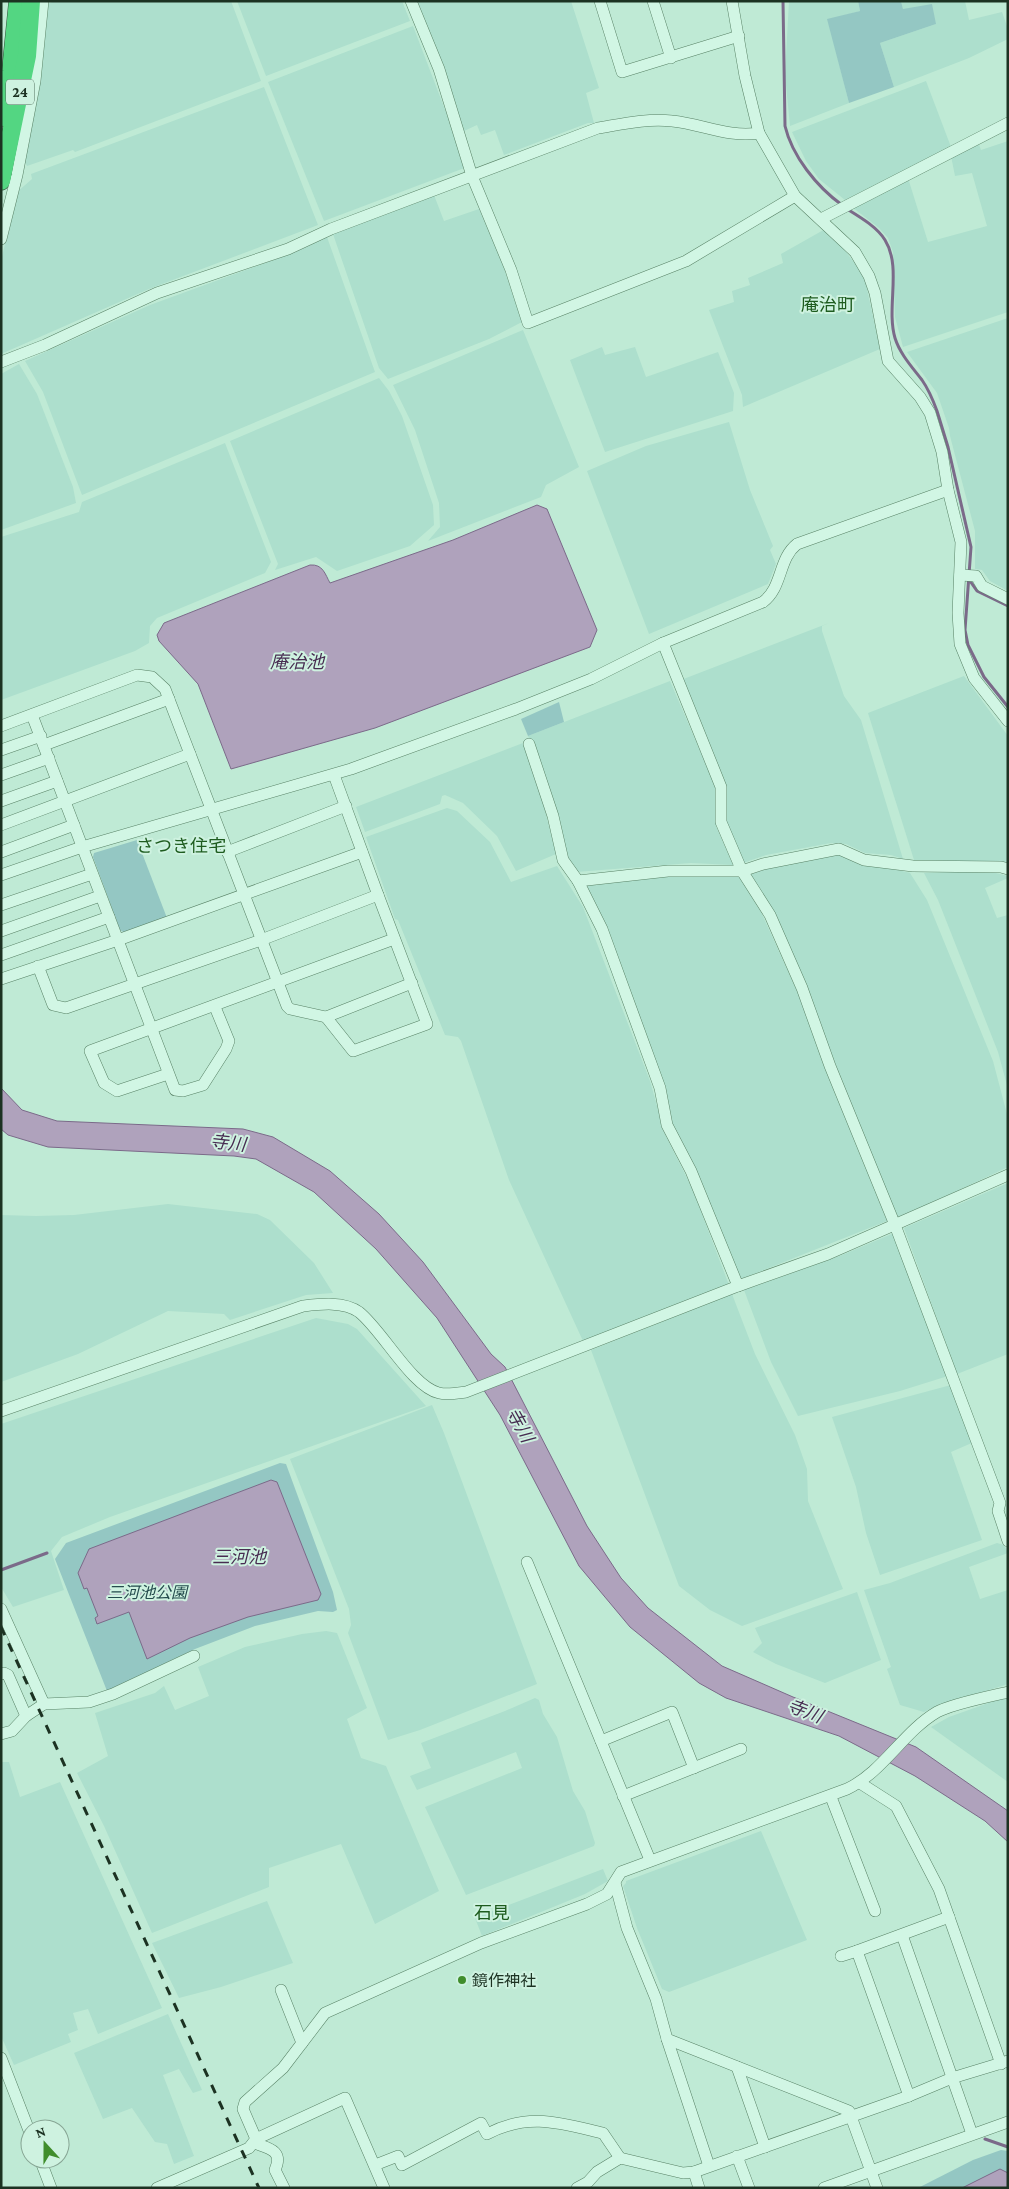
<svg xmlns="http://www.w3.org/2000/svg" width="1009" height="2189" font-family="'Crimson Pro','Noto Sans JP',serif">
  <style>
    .farmland { fill: #addfcd }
    .green { fill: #94c7c3 }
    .water { fill: #afa2bc; stroke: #7b6a89 }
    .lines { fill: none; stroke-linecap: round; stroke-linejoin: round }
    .stream { stroke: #7b6a89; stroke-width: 3 }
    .minor-casing { stroke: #588266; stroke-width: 12 }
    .highway-casing { stroke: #2d4f36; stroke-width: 19 }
    .minor { stroke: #d1f6e4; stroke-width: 11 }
    .highway { stroke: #53d682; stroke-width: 18 }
    .rail { stroke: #1c3222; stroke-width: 3; stroke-dasharray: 9 9; stroke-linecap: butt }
    .poi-dot { fill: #408d2c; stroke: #cef2e0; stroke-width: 2 }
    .labels { text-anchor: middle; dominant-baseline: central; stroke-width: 4; stroke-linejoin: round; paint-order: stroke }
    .shield { fill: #cef2e0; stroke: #516c5b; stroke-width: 1 }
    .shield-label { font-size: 15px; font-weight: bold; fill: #1c3222 }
    .park-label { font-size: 16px; font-style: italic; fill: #244b4d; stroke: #cef2e0 }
    .poi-label { font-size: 16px; fill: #1c3222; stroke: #cef2e0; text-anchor: start }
    .neighbourhood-label { font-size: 18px; fill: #1e5c1f; stroke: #cef2e0 }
    .water-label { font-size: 18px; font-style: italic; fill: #472c51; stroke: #cef2e0 }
  </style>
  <rect width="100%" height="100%" fill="#bfead5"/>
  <g class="farmland">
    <path d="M 54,1 L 231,1 L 261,81 L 75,152 L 73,150 L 27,166 L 24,160 L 48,4 Z"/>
    <path d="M 237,1 L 402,1 L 410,21 L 266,76 Z"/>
    <path d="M 414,1 L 571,1 L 599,88 L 586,93 L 594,123 L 588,123 L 504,155 L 495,130 L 481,135 L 477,125 L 464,131 Z"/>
    <path d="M 789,1 L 858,1 L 860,11 L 828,20 L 849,103 L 790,126 L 785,75 Z"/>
    <path d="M 901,1 L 965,1 L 969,20 L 1002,12 L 1008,29 L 1008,39 L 969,58 L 894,87 L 880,43 L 936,24 L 903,9 Z"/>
    <path d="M 413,26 L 467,167 L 324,221 L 268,82 Z"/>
    <path d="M 926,81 L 951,147 L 845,200 L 819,179 L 806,161 L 792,132 Z"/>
    <path d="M 264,87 L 318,225 L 149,289 L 1,354 L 1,261 L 17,192 L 32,179 L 31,174 Z"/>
    <path d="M 1008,141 L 1008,312 L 903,347 L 895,317 L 893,252 L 888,238 L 879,228 L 852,207 L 908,178 L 928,242 L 987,226 L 972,173 L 955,176 L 951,156 L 978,142 L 981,150 Z"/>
    <path d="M 434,195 L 444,221 L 479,209 L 500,257 L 522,322 L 489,339 L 388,379 L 379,368 L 333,234 Z"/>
    <path d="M 827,228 L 864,275 L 880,349 L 743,407 L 742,395 L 709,310 L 734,302 L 732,291 L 750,285 L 748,278 L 783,263 L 781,254 Z"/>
    <path d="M 327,237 L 375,372 L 82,495 L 43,392 L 25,361 L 150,305 L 295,252 Z"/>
    <path d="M 1008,318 L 1008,591 L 990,581 L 982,570 L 975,569 L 975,531 L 950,436 L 949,428 L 937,393 L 907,352 Z"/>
    <path d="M 523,330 L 579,467 L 546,485 L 541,497 L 428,541 L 440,527 L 439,503 L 415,430 L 393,385 Z"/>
    <path d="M 602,347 L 605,355 L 635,347 L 646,377 L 718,352 L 734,393 L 733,411 L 605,452 L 570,360 Z"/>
    <path d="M 19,364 L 37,394 L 73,487 L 76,503 L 1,530 L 1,374 Z"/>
    <path d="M 379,378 L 389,391 L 402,416 L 433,505 L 434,525 L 410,546 L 337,571 L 316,557 L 275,570 L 278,564 L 230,441 Z"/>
    <path d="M 729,422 L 750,490 L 773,546 L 770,550 L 776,564 L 768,584 L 649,634 L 587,471 L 646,446 Z"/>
    <path d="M 225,443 L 271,562 L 265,573 L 157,618 L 150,626 L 149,643 L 135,651 L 1,700 L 1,537 L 79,512 L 82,502 Z"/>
    <path d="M 829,623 L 822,626 L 822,631 L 844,696 L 861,720 L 903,859 L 891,855 L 865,853 L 846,844 L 831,843 L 766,855 L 743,863 L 725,819 L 681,680 Z"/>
    <path d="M 964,676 L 1008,736 L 1008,863 L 914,860 L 868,713 Z"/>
    <path d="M 670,681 L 713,781 L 716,792 L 716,826 L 733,865 L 691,863 L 576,872 L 567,859 L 550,789 L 528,736 Z"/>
    <path d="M 523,743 L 538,783 L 556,854 L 516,871 L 497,836 L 463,803 L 445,795 L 442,796 L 440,804 L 365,832 L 356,807 Z"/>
    <path d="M 447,808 L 457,811 L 490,842 L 511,882 L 557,866 L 583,907 L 650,1081 L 665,1134 L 692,1188 L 729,1285 L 583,1341 L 509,1180 L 461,1041 L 458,1037 L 445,1035 L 398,920 L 395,919 L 366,837 Z"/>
    <path d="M 829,854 L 842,855 L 910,873 L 927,900 L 993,1061 L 1008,1118 L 1008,1167 L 895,1220 L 824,1034 L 779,926 L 748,873 L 766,867 Z"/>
    <path d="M 988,871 L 1008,876 L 1008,878 L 985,888 L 997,918 L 1008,915 L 1008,1089 L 998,1052 L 938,900 L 924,873 Z"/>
    <path d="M 691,874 L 739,877 L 761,912 L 798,993 L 826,1071 L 887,1221 L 739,1280 L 668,1116 L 584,883 Z"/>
    <path d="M 1008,1183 L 1008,1354 L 957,1374 L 904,1228 Z"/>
    <path d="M 168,1204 L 257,1214 L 270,1220 L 314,1263 L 333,1293 L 306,1295 L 230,1320 L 224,1314 L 168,1311 L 78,1354 L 1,1382 L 1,1215 L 36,1216 L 74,1215 Z"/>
    <path d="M 894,1233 L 948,1376 L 900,1391 L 798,1416 L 771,1362 L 744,1290 L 842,1255 Z"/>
    <path d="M 732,1294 L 755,1354 L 795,1435 L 807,1469 L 808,1501 L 843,1589 L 742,1626 L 710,1610 L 679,1586 L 591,1350 Z"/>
    <path d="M 316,1318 L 348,1324 L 357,1329 L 426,1406 L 110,1517 L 62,1537 L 51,1551 L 64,1590 L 13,1607 L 1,1587 L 1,1424 Z"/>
    <path d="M 951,1385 L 974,1442 L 951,1452 L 982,1540 L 880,1575 L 866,1533 L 856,1487 L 832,1417 Z"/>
    <path d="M 432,1405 L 444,1433 L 537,1684 L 420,1730 L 388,1740 L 348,1633 L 351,1625 L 349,1609 L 290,1459 Z"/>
    <path d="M 997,1543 L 1004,1545 L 1008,1553 L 969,1567 L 980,1599 L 1008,1590 L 1008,1684 L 934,1707 L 924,1712 L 900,1705 L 887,1669 L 891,1667 L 864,1590 L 890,1583 Z"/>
    <path d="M 857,1592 L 881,1660 L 825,1683 L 776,1664 L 753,1652 L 762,1643 L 755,1628 Z"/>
    <path d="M 326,1631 L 337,1633 L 367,1708 L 347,1719 L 361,1758 L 386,1766 L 439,1891 L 375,1924 L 341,1844 L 269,1868 L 269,1887 L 152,1933 L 104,1826 L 77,1773 L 108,1756 L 95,1713 L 155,1693 L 164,1686 L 175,1710 L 209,1696 L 198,1667 L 245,1647 L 302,1634 Z"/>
    <path d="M 1008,1696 L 1008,1782 L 931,1727 L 949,1717 Z"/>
    <path d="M 535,1698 L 539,1700 L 543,1714 L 557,1737 L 573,1791 L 585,1811 L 595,1843 L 594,1846 L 466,1895 L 425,1807 L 522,1768 L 516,1752 L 417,1790 L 410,1776 L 431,1768 L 421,1743 L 505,1711 Z"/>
    <path d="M 1,1762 L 9,1762 L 20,1797 L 60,1782 L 162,2008 L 98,2034 L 88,2009 L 73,2013 L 78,2030 L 68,2034 L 71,2042 L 14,2065 L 1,2036 Z"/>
    <path d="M 761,1831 L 807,1940 L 669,1992 L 662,1989 L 637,1928 L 623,1886 L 626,1883 L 626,1881 Z"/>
    <path d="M 603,1869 L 608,1881 L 585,1894 L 482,1936 L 475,1918 Z"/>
    <path d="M 267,1901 L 293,1963 L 221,1987 L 179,1998 L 152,1943 Z"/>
    <path d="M 168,2014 L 202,2090 L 193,2093 L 179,2069 L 163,2075 L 194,2156 L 174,2164 L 167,2144 L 155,2142 L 132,2108 L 103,2119 L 74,2053 Z"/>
  </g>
  <g class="green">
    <path d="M 858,1 L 901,1 L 903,9 L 932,4 L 936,24 L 880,43 L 894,87 L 849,103 L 827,19 L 860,11 Z"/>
    <path d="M 559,702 L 564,722 L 528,736 L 521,719 Z"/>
    <path d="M 137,840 L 167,918 L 125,933 L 120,930 L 93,857 L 94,853 Z"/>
    <path d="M 280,1463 L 286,1464 L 333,1592 L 337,1610 L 333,1612 L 318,1611 L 255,1626 L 195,1649 L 107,1691 L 55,1559 L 66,1543 Z"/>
    <path d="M 1001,2150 L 1008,2151 L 1008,2188 L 918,2188 L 973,2160 Z"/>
  </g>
  <g class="water">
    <path d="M 537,505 L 547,509 L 597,630 L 590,647 L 375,728 L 231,769 L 198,684 L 159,641 L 157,635 L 164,623 L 310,565 C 323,564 325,574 330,583 L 453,540 Z"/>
    <path d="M 1,1088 L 22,1110 L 57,1121 L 243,1129 L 273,1137 L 330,1171 L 379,1214 L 423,1262 L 491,1354 L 505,1367 L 587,1526 L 621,1578 L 648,1608 L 722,1666 L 793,1697 L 916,1747 L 1008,1811 L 1008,1842 L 985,1821 L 915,1776 L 839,1736 L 726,1698 L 699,1683 L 630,1627 L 579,1566 L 500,1415 L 437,1318 L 376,1249 L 314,1192 L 256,1159 L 234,1156 L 48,1147 L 8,1135 L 1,1129 Z"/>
    <path d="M 271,1480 L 277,1482 L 321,1594 L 318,1600 L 248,1617 L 190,1638 L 147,1659 L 129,1612 L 97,1624 L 95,1618 L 98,1616 L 87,1588 L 84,1589 L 78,1573 L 89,1549 Z"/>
    <path d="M 1000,2169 L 1008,2173 L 1008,2188 L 962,2188 Z"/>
  </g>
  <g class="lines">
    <g class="stream">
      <path d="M 783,1 L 785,126 C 792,156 817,187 842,205"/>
      <path d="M 847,209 C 860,217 877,227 885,240 C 902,267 886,308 895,338 C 900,354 912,367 922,380 C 929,390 933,400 937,411 L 948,447 L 971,547 L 965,630 L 968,645 L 984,677 L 1008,707"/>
      <path d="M 970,581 L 977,591 L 1008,606"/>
      <path d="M 1,1570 L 47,1553"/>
      <path d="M 985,2139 L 1008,2147"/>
    </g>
    <defs>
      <g id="minor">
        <path d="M 411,1 L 439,69 L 472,176 L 511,270 L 528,323 L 686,261 L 795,196"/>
        <path d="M 600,1 L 622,72 L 739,36"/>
        <path d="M 653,1 L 671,58"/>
        <path d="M 732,1 L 745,76 L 759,133 L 795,196 L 855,252 L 869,276 L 875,293 L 888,361 L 920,397 L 930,413 L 942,452 L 948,490 L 961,542 L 958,613 L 960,644 L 974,678 L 1008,721"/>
        <path d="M 821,219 L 1008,123"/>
        <path d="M 1,239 L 17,175 L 35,81 L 43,1"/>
        <path d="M 1,362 L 45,345 L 157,293 L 288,249 L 331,229 L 598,128 C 622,124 648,118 672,121 C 702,124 729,138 759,133"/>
        <path d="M 960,575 L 976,576 L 982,586 L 1008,599"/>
        <path d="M 663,643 L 721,787 L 721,822 L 742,871 L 770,915 L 802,988 L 830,1066 L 895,1225 L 1000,1503 L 998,1511 L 1008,1541"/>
        <path d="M 32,715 L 175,1090 L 183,1091 L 203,1085 L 226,1049 L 229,1041 L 215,1007"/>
        <path d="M 1,726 L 137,675 L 152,677 L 165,689 L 287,1006 L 290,1009 L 326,1017 L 412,983"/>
        <path d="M 529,744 L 553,816 L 563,860 L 578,881 L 602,929 L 660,1088 L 667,1125 L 691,1171 L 738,1286"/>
        <path d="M 44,745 L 169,699"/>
        <path d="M 1,750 L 41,736"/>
        <path d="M 1,775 L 49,758"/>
        <path d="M 1,801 L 57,781"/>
        <path d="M 1,825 L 190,754"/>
        <path d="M 1,852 L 74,825"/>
        <path d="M 227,852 L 346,806"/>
        <path d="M 1,875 L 82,847 L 351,769 L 516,709 L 591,679 L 663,643 L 763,602 C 783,587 778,559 797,544 L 948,490"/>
        <path d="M 578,881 L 668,871 L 742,871 L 763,864 L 839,849 L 864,860 L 913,866 L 1001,867 L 1008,869"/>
        <path d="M 1,905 L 92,874"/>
        <path d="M 1,931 L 100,896"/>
        <path d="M 1,955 L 109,917"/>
        <path d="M 38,966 L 53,1005 L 66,1008 L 261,940 L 378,895"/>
        <path d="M 1,979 L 118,940 L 362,852"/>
        <path d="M 326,1017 L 353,1051 L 427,1024 L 378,895 L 334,775"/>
        <path d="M 168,1074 L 117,1091 L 104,1083 L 90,1051 L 394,939"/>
        <path d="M 1,1411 L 303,1306 C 320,1304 344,1301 359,1312 C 382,1330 412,1387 439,1393 C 447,1395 458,1393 466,1392 L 738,1286 L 828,1254 L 1008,1175"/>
        <path d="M 527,1562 L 650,1860"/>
        <path d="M 1,1609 L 44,1704"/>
        <path d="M 1,1674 L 4,1673 L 8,1675 L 26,1716"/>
        <path d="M 1,1734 L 12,1731 L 26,1716 L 44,1704 L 89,1702 L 113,1694 L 194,1656"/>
        <path d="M 601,1741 L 672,1712 L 694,1768"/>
        <path d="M 860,1783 L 896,1806 L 939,1889 L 1001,2064"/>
        <path d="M 623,1796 L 741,1749"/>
        <path d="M 831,1797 L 875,1911"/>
        <path d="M 615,1883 L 627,1928 L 656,1999 L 667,2039 L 709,2166"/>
        <path d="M 902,1935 L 972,2134"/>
        <path d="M 841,1956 L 857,1951"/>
        <path d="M 281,1990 L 302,2043"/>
        <path d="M 667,2039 L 849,2111 L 877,2188"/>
        <path d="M 1,2058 L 30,2133"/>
        <path d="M 737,2067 L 765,2147"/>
        <path d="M 909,2096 L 857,1951 L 949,1917"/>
        <path d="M 256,2139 L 345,2098 L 384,2188"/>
        <path d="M 254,2143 C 268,2148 284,2150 275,2170 L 284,2188"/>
        <path d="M 737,2156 L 749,2188"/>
        <path d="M 40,2159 L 51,2188"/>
        <path d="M 375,2165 L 398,2156 L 402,2165 L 481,2123 L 487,2134 C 529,2112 560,2123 603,2133 L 620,2158"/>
        <path d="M 694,2172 L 699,2188"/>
        <path d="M 157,2188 L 249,2148 L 256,2139 L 243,2109 L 245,2102 L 283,2068 L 325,2013 L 481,1943 L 587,1904 L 607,1894 L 621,1872 L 847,1789 C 883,1772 903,1732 937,1712 C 951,1704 991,1696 1008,1692"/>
        <path d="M 577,2188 L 588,2182 L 597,2172 L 620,2158 L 683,2173 L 694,2172 L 909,2096 L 952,2078 L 1008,2061"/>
        <path d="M 824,2188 L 1008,2122"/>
      </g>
      <g id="highway">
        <path d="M 4,117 L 11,71 L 18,1"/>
        <path d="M 1,181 L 27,56 L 31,1"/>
      </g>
    </defs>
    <use href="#minor" class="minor-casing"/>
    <use href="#highway" class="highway-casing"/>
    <use href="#minor" class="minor"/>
    <use href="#highway" class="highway"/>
    <path class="rail" d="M 1,1627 L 259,2188"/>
  </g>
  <circle class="poi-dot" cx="462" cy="1980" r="5"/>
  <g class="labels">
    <rect class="shield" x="6" y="79.5" width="28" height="25" rx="4"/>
    <g class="shield-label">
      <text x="20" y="92">24</text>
    </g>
    <g class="park-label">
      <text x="147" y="1592">三河池公園</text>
    </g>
    <g class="poi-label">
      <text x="472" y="1980">鏡作神社</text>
    </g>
    <g class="neighbourhood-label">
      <text x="828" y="305">庵治町</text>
      <text x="181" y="846">さつき住宅</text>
      <text x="492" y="1913">石見</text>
    </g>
    <g class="water-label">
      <text x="297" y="662">庵治池</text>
      <text transform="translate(228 1143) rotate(6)">寺川</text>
      <text transform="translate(520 1425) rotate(61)">寺川</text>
      <text x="239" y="1557">三河池</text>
      <text transform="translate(805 1711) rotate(21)">寺川</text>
    </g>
  </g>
  <rect width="1009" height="2189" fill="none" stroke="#1c3222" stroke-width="5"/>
  <g transform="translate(45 2144) rotate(339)"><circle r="24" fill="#cef2e0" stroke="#87a594"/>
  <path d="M0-4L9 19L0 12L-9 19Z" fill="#408d2c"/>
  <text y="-8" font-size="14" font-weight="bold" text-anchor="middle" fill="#1c3222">N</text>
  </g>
</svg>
